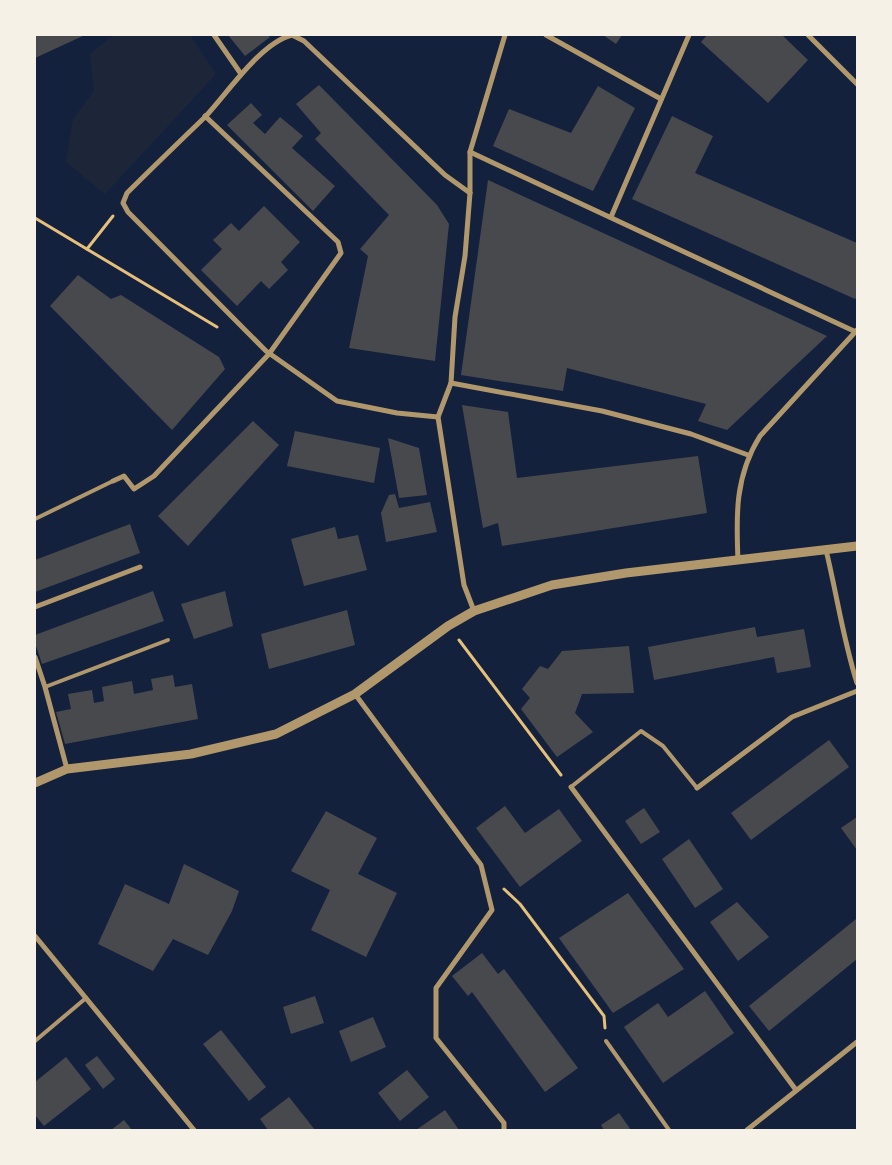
<svg xmlns="http://www.w3.org/2000/svg" width="892" height="1165" font-family="Rubik,sans-serif">
  <style>
    .green { fill: #1d2539 }
    .building { fill: #48494c }
    .lines { fill: none; stroke-linecap: round; stroke-linejoin: round }
    .path { stroke: #e5c07b; stroke-width: 3 }
    .service { stroke: #b1986c; stroke-width: 4 }
    .minor { stroke: #b1986c; stroke-width: 5 }
    .tertiary { stroke: #b1986c; stroke-width: 9 }
  </style>
  <rect width="100%" height="100%" fill="#14213d"/>
  <path class="green" d="M 114,35 L 190,35 L 216,74 L 105,194 L 66,162 L 73,119 L 94,91 L 90,54 Z"/>
  <g class="building">
    <path d="M 35,35 L 85,35 L 35,58 Z"/>
    <path d="M 228,35 L 268,35 L 270,37 L 245,56 Z"/>
    <path d="M 603,35 L 622,35 L 616,44 Z"/>
    <path d="M 707,35 L 782,35 L 808,60 L 768,103 L 701,42 Z"/>
    <path d="M 319,85 L 437,205 L 449,224 L 435,361 L 349,348 L 368,256 L 360,249 L 389,215 L 315,139 L 321,133 L 296,104 Z"/>
    <path d="M 598,86 L 635,108 L 593,191 L 493,146 L 509,109 L 571,133 Z"/>
    <path d="M 251,103 L 262,115 L 253,123 L 265,134 L 280,117 L 303,136 L 292,148 L 335,186 L 313,211 L 227,125 Z"/>
    <path d="M 672,116 L 713,136 L 695,173 L 857,243 L 857,297 L 855,299 L 632,199 Z"/>
    <path d="M 488,180 L 827,336 L 727,430 L 698,421 L 706,404 L 567,368 L 563,391 L 461,375 Z"/>
    <path d="M 264,206 L 300,242 L 281,262 L 288,270 L 269,289 L 261,281 L 237,306 L 201,270 L 222,249 L 213,240 L 231,223 L 239,231 Z"/>
    <path d="M 78,275 L 111,299 L 121,295 L 219,357 L 225,369 L 172,430 L 50,306 Z"/>
    <path d="M 462,405 L 508,412 L 517,478 L 698,456 L 707,513 L 502,546 L 498,523 L 483,528 Z"/>
    <path d="M 253,421 L 279,445 L 188,546 L 158,516 Z"/>
    <path d="M 295,431 L 380,448 L 374,483 L 287,466 Z"/>
    <path d="M 388,438 L 419,448 L 427,495 L 399,498 Z"/>
    <path d="M 395,494 L 399,508 L 430,502 L 437,532 L 386,542 L 381,513 L 389,495 Z"/>
    <path d="M 130,524 L 140,553 L 35,592 L 35,560 Z"/>
    <path d="M 335,527 L 338,539 L 358,535 L 367,570 L 304,586 L 291,539 Z"/>
    <path d="M 153,591 L 164,621 L 42,664 L 35,643 L 35,635 Z"/>
    <path d="M 225,591 L 233,626 L 194,639 L 181,604 Z"/>
    <path d="M 347,610 L 355,645 L 269,669 L 261,634 Z"/>
    <path d="M 755,627 L 757,637 L 804,629 L 811,667 L 777,673 L 774,657 L 654,680 L 648,647 Z"/>
    <path d="M 629,646 L 634,693 L 582,694 L 575,713 L 593,732 L 557,757 L 521,709 L 530,698 L 522,689 L 540,666 L 548,669 L 562,651 Z"/>
    <path d="M 173,675 L 175,687 L 192,684 L 198,719 L 65,744 L 56,712 L 71,709 L 68,694 L 92,690 L 94,703 L 104,701 L 102,687 L 132,681 L 134,694 L 153,690 L 151,679 Z"/>
    <path d="M 829,740 L 849,767 L 751,840 L 731,813 Z"/>
    <path d="M 505,806 L 525,833 L 559,809 L 582,841 L 520,887 L 476,828 Z"/>
    <path d="M 644,808 L 660,832 L 641,844 L 625,821 Z"/>
    <path d="M 326,811 L 377,838 L 358,874 L 397,893 L 366,957 L 311,930 L 330,890 L 291,871 Z"/>
    <path d="M 857,817 L 857,850 L 841,828 Z"/>
    <path d="M 689,839 L 723,889 L 695,908 L 662,859 Z"/>
    <path d="M 184,864 L 239,891 L 232,911 L 208,955 L 173,939 L 153,971 L 98,944 L 125,884 L 169,904 Z"/>
    <path d="M 628,893 L 684,969 L 613,1013 L 559,938 Z"/>
    <path d="M 737,902 L 769,937 L 738,961 L 710,922 Z"/>
    <path d="M 856,919 L 857,959 L 769,1031 L 749,1006 Z"/>
    <path d="M 482,953 L 498,974 L 504,969 L 578,1068 L 545,1092 L 472,992 L 468,996 L 452,976 Z"/>
    <path d="M 705,991 L 734,1033 L 663,1083 L 624,1027 L 658,1003 L 668,1017 Z"/>
    <path d="M 315,996 L 324,1023 L 291,1034 L 283,1007 Z"/>
    <path d="M 373,1017 L 386,1047 L 351,1062 L 339,1031 Z"/>
    <path d="M 221,1030 L 266,1087 L 249,1101 L 203,1044 Z"/>
    <path d="M 97,1056 L 115,1079 L 103,1089 L 85,1065 Z"/>
    <path d="M 66,1057 L 91,1089 L 44,1126 L 35,1115 L 35,1082 Z"/>
    <path d="M 407,1070 L 429,1097 L 400,1121 L 378,1093 Z"/>
    <path d="M 289,1097 L 315,1130 L 268,1130 L 260,1119 Z"/>
    <path d="M 445,1110 L 459,1130 L 416,1130 Z"/>
    <path d="M 619,1113 L 631,1130 L 604,1130 L 601,1125 Z"/>
    <path d="M 124,1120 L 132,1130 L 111,1130 Z"/>
  </g>
  <g class="lines">
    <g class="path">
      <path d="M 35,218 L 217,327"/>
      <path d="M 87,249 L 113,216"/>
      <path d="M 459,640 L 561,775"/>
      <path d="M 504,889 L 520,904 L 604,1016 L 605,1028"/>
    </g>
    <g class="service">
      <path d="M 35,519 L 113,481"/>
      <path d="M 45,687 L 168,640"/>
      <path d="M 571,787 L 641,731 L 663,746 L 697,788"/>
      <path d="M 35,1041 L 86,998"/>
      <path d="M 606,1041 L 669,1130"/>
    </g>
    <g class="minor">
      <path d="M 214,35 L 241,74"/>
      <path d="M 546,35 L 661,99"/>
      <path d="M 808,35 L 857,84"/>
      <path d="M 470,152 L 856,332"/>
      <path d="M 611,217 L 689,35"/>
      <path d="M 451,383 L 602,411 L 691,434 L 748,455"/>
      <path d="M 438,417 L 397,413 L 337,401 L 266,351 L 128,212 L 123,203 L 127,193 C 152,168 178,143 204,118 C 227,94 260,43 292,35 L 304,41 L 445,175 L 470,193"/>
      <path d="M 113,481 L 124,476 L 134,489 L 154,476 L 269,354 L 341,253 L 338,242 L 205,116"/>
      <path d="M 826,550 C 837,595 843,639 857,683"/>
      <path d="M 738,560 C 736,515 735,476 760,436 L 857,330"/>
      <path d="M 35,607 L 140,567"/>
      <path d="M 474,611 L 464,585 L 438,417 L 451,383 L 455,317 L 465,256 L 470,193 L 470,152 L 505,35"/>
      <path d="M 35,657 L 45,687 L 67,769"/>
      <path d="M 355,694 L 481,865 L 492,910 L 436,988 L 436,1038 L 504,1123 L 504,1130"/>
      <path d="M 571,787 L 796,1090"/>
      <path d="M 697,788 L 792,717 L 857,691"/>
      <path d="M 35,936 L 194,1130"/>
      <path d="M 747,1130 L 857,1042"/>
    </g>
    <path class="tertiary" d="M 35,783 L 67,769 L 191,754 L 276,734 L 355,694 L 448,626 L 474,611 L 552,585 L 626,573 L 857,546"/>
  </g>
  <rect width="892" height="1165" fill="none" stroke="#f6f1e7" stroke-width="72"/>
</svg>
